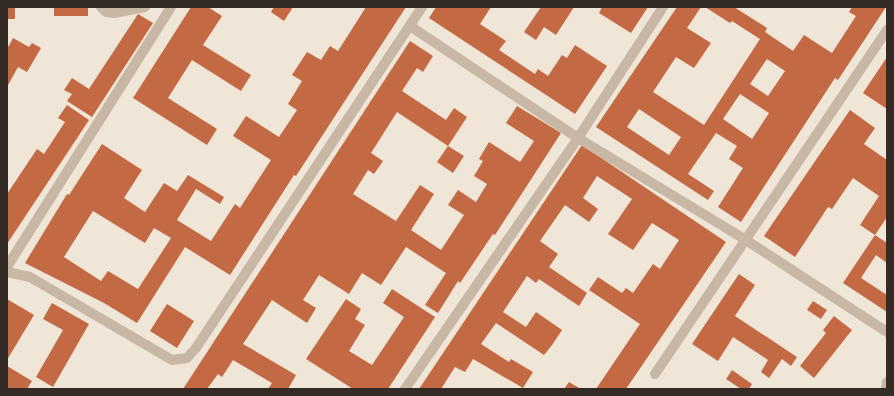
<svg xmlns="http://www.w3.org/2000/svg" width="894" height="396" font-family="'DM Sans',sans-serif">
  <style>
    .building { fill: #c36a44; fill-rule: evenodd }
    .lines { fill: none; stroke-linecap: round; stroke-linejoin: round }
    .lane { stroke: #c8b7a5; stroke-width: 10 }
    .street { stroke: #c8b7a5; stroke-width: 10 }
  </style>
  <rect width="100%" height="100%" fill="#f0e6d8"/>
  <g class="building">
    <rect x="7" y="7" width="8" height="12"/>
    <rect x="54" y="7" width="34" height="9"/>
    <path d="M 191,7 L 208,7 L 222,16 L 203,45 L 251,75 L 241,91 L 192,60 L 168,98 L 217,129 L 207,145 L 133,98 Z"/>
    <path d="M 274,7 L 293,7 L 284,21 L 271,12 Z"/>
    <path d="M 366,7 L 406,7 L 296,176 L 294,175 L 230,275 L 185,247 L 137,323 L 104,303 L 25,263 L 67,194 L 69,195 L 102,144 L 142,170 L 124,198 L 145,212 L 164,183 L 177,191 L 188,175 L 224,197 L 220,204 L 196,189 L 177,220 L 211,241 L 235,204 L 240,208 L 271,160 L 233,136 L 246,116 L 279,137 L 297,110 L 288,104 L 302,81 L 292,75 L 307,52 L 321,60 L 330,46 L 338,51 ZM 93,211 L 145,243 L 154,228 L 171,238 L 138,289 L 108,271 L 101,281 L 64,257 Z"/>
    <path d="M 436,7 L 491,7 L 480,24 L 506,41 L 499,50 L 535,74 L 538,69 L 548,76 L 562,55 L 567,58 L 575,45 L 607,66 L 575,114 L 429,18 Z"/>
    <path d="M 541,7 L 574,7 L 556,35 L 544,27 L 536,40 L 524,32 Z"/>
    <path d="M 602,7 L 614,8 L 648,7 L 631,33 L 599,13 Z"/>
    <path d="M 677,7 L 701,7 L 687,28 L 711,43 L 694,68 L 676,57 L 653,92 L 704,125 L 760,39 L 732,21 L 730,23 L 705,7 L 734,7 L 767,28 L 765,32 L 793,51 L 804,35 L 832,53 L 856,16 L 849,12 L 852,7 L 886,7 L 838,80 L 835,78 L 741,222 L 718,207 L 743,168 L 729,159 L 737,146 L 716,133 L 688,174 L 714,191 L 708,200 L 596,127 ZM 767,59 L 785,71 L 768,96 L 750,84 ZM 740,94 L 769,113 L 752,139 L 723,119 ZM 639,109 L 681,137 L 669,155 L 627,127 Z"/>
    <path d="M 138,14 L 153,23 L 92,117 L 67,101 L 72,94 L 64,90 L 72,78 L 89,89 Z"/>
    <path d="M 13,38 L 29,47 L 32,43 L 41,48 L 27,72 L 18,67 L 7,87 L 7,49 Z"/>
    <path d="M 410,41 L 433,56 L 423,72 L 417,68 L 402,91 L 446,120 L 454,108 L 467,117 L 448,146 L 397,112 L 371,153 L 383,161 L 374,174 L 368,170 L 353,194 L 396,221 L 420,185 L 434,194 L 411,230 L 441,250 L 464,215 L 448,205 L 458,190 L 476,202 L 487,184 L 474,176 L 483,161 L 479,159 L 489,142 L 520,162 L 534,141 L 506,123 L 517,106 L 561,133 L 495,235 L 493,234 L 460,283 L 458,281 L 438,313 L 425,305 L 446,273 L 406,247 L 381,285 L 362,273 L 349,294 L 319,275 L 303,300 L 316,308 L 307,323 L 272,300 L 243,344 L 296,375 L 288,389 L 268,389 L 272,383 L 233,360 L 222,377 L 218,374 L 207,389 L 183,389 Z"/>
    <path d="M 887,57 L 887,109 L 863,93 Z"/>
    <path d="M 67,105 L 89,120 L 7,244 L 7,194 L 37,149 L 44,154 L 65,122 L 58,118 Z"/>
    <path d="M 850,110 L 875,128 L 864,144 L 887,160 L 887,217 L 875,235 L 887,243 L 887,263 L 876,255 L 861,278 L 887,295 L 887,312 L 843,283 L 875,235 L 860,225 L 879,196 L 853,178 L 832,209 L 828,207 L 795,257 L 764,236 Z"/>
    <path d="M 582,145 L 726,242 L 626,389 L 596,389 L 640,324 L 589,290 L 598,277 L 622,293 L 626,288 L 633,293 L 653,264 L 660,269 L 679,240 L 652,223 L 633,250 L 608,234 L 632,199 L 597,176 L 583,198 L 598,209 L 589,222 L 565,205 L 540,241 L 558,254 L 549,267 L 587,293 L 579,306 L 539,279 L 536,283 L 527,276 L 503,312 L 526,327 L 536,312 L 562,330 L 552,345 L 544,355 L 496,323 L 481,344 L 509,362 L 511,359 L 533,372 L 523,388 L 473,359 L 465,372 L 455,367 L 441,389 L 419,389 Z"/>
    <path d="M 448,146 L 464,156 L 453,173 L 437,162 Z"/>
    <path d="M 739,274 L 755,285 L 735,316 L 797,357 L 791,366 L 782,359 L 769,378 L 761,372 L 768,360 L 733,337 L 718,361 L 692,344 Z"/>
    <path d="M 392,289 L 435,317 L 388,389 L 353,389 L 306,359 L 346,299 L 361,309 L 355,319 L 365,325 L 349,351 L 372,365 L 404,317 L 383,303 Z"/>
    <path d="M 7,299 L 34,315 L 7,360 Z"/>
    <path d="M 813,301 L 827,310 L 821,319 L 807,310 Z"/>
    <path d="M 52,303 L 89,324 L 53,387 L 36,377 L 63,330 L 43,319 Z"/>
    <path d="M 167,304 L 194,321 L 177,348 L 150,331 Z"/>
    <path d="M 834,316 L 852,330 L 814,378 L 800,366 L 826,333 L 823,330 Z"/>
    <path d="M 7,366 L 32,381 L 27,389 L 7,388 Z"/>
    <path d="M 732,370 L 752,384 L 749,389 L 741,389 L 726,379 Z"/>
    <path d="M 569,382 L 581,389 L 564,389 Z"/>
  </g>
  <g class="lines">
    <g class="lane">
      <path d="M 410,26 L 578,138 L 746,240 L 887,332"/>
      <path d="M 655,374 L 887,30"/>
      <path d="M 405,389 L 578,138 L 663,7"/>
      <path d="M 886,389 L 887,382"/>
    </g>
    <g class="street">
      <path d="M 101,7 L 106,12 L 114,13 L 145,7"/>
      <path d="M 7,267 L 171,7"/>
      <path d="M 7,272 L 30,277 L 172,360 L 187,358 L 196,348 L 422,7"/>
    </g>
  </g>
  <rect width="894" height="396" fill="none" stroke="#342b26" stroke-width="16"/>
</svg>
